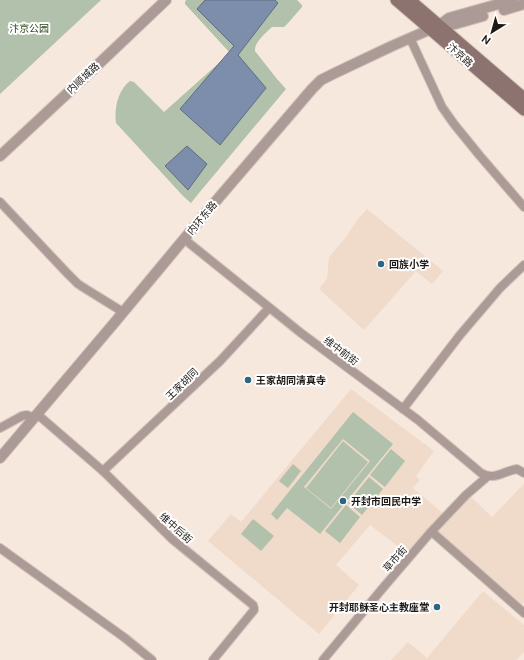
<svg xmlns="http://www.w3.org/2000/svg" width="524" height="660" font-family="Ubuntu,'Noto Sans SC',sans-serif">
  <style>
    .built { fill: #f0daca }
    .green { fill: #b2c1ab; fill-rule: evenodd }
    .water { fill: #7c8eac; stroke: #606b7f }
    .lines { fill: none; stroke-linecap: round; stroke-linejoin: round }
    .minor-casing { stroke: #d0c3b9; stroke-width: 10 }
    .tertiary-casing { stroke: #d0c3b9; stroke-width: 12 }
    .secondary-casing { stroke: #d0c3b9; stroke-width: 13 }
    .minor { stroke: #ac9a97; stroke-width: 8 }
    .tertiary { stroke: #ac9a97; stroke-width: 10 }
    .secondary { stroke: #8d736f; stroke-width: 11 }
    .poi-dot { fill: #2d6680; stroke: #fff; stroke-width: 1.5 }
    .labels { text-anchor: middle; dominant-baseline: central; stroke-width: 4; stroke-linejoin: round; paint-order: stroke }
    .park-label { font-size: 10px; fill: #294618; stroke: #fff }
    .street-label { font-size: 10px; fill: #1f1a16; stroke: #fff }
    .poi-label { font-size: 10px; font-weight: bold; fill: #1f1a16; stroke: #fff; text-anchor: start }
  </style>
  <rect width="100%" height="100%" fill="#f7e8dd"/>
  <g class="built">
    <path d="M 367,209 L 443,271 L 432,284 L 416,271 L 364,330 L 319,289 L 327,279 L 329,257 L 346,237 L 358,219 Z"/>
    <path d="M 351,389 L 434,451 L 416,476 L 420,480 L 413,488 L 444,514 L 408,554 L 370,525 L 336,565 L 359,585 L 319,634 L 208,541 L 231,514 L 241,522 Z"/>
    <path d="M 524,484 L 524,602 L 520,606 L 437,532 L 452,515 L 471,497 L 492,517 Z"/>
    <path d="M 483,591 L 524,625 L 524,652 L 516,660 L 391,660 L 408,642 L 427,658 Z"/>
  </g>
  <g class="green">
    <path d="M 0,0 L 101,0 L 0,94 Z"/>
    <path d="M 186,0 L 297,0 L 302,5 L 302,7 L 289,22 L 284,27 L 272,27 C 266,33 254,42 255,51 L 277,79 L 286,89 L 199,193 L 191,203 L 183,196 L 116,123 C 114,108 118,90 130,81 L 134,82 L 164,112 L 230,53 L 185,4 L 185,2 Z"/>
    <path d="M 353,412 L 393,444 L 320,534 L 287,508 L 277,520 L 271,514 ZM 343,439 L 370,461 L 331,509 L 304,487 Z"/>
    <path d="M 343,441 L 368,462 L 331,508 L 306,488 Z"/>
    <path d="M 391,449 L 405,461 L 385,487 L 370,475 Z"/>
    <path d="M 293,464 L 301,471 L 288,488 L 279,481 Z"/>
    <path d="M 369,477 L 383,489 L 362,515 L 348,503 Z"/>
    <path d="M 346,505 L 360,517 L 340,543 L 325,531 Z"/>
    <path d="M 253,519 L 274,536 L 261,551 L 241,534 Z"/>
  </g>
  <g class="water">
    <path d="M 205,0 L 275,0 L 278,3 L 238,55 L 266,88 L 220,145 L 180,109 L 234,46 L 197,9 Z"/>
    <path d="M 187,146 L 207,164 L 188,190 L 165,166 Z"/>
  </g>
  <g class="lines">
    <defs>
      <g id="minor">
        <path d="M 410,38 L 442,107 L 454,124 L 480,156 L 524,207"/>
        <path d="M 0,202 L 67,273 L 78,284 L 89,291 L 123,312"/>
        <path d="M 184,239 L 301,333 L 418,420 L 481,473 C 495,481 503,471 517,469 L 524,473"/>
        <path d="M 403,409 L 460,335 L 500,288 L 524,265"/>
        <path d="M 37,414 L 103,471 L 172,539 L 253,605 L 254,608 L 254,610 L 213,660"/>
        <path d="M 0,428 L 22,416 L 27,415 L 34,418"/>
        <path d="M 103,471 L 220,361 L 269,308"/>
        <path d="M 432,532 L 524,613"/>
        <path d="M 0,548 L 125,638 L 152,660"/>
        <path d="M 323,660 L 382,589 L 430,533 L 466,495 L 488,476"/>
      </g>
      <g id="tertiary">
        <path d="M 504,10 L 524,4"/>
        <path d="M 442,25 L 455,24 L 483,16"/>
        <path d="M 0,156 L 87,75 L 166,0"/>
        <path d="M 0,458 L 115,322 L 204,215 L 312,89 L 321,80 L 335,73 L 392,46 L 440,25 L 449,18 L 513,0"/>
      </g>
      <g id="secondary">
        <path d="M 396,0 L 524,110"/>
        <path d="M 410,0 L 524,98"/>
      </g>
    </defs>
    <use href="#minor" class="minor-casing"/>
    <use href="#tertiary" class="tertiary-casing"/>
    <use href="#secondary" class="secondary-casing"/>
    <use href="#minor" class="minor"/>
    <use href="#tertiary" class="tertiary"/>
    <use href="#secondary" class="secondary"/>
  </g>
  <g class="poi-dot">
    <circle cx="381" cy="264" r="4"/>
    <circle cx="248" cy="380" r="4"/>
    <circle cx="343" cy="501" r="4"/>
    <circle cx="437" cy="607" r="4"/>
  </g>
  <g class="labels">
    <g class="park-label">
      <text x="29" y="28">汴京公园</text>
    </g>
    <g class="street-label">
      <text transform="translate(460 55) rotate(41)">汴京路</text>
      <text transform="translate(83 78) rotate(-43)">内顺城路</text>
      <text transform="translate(202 218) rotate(-50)">内环东路</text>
      <text transform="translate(341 351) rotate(37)">维中前街</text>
      <text transform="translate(182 384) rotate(-44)">王家胡同</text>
      <text transform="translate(176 528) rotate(42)">维中后街</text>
      <text transform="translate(395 559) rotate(-49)">草市街</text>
    </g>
    <g class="poi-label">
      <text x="389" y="264">回族小学</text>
      <text x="256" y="380">王家胡同清真寺</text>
      <text x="351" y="501">开封市回民中学</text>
      <text x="429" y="607" text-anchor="end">开封耶稣圣心主教座堂</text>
    </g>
  </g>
  <g transform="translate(492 32) rotate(217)" stroke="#ffffff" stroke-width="3" paint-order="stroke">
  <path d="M0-3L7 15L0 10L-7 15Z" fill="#1f1a16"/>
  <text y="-6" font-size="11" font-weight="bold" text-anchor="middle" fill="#1f1a16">N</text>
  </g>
</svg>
